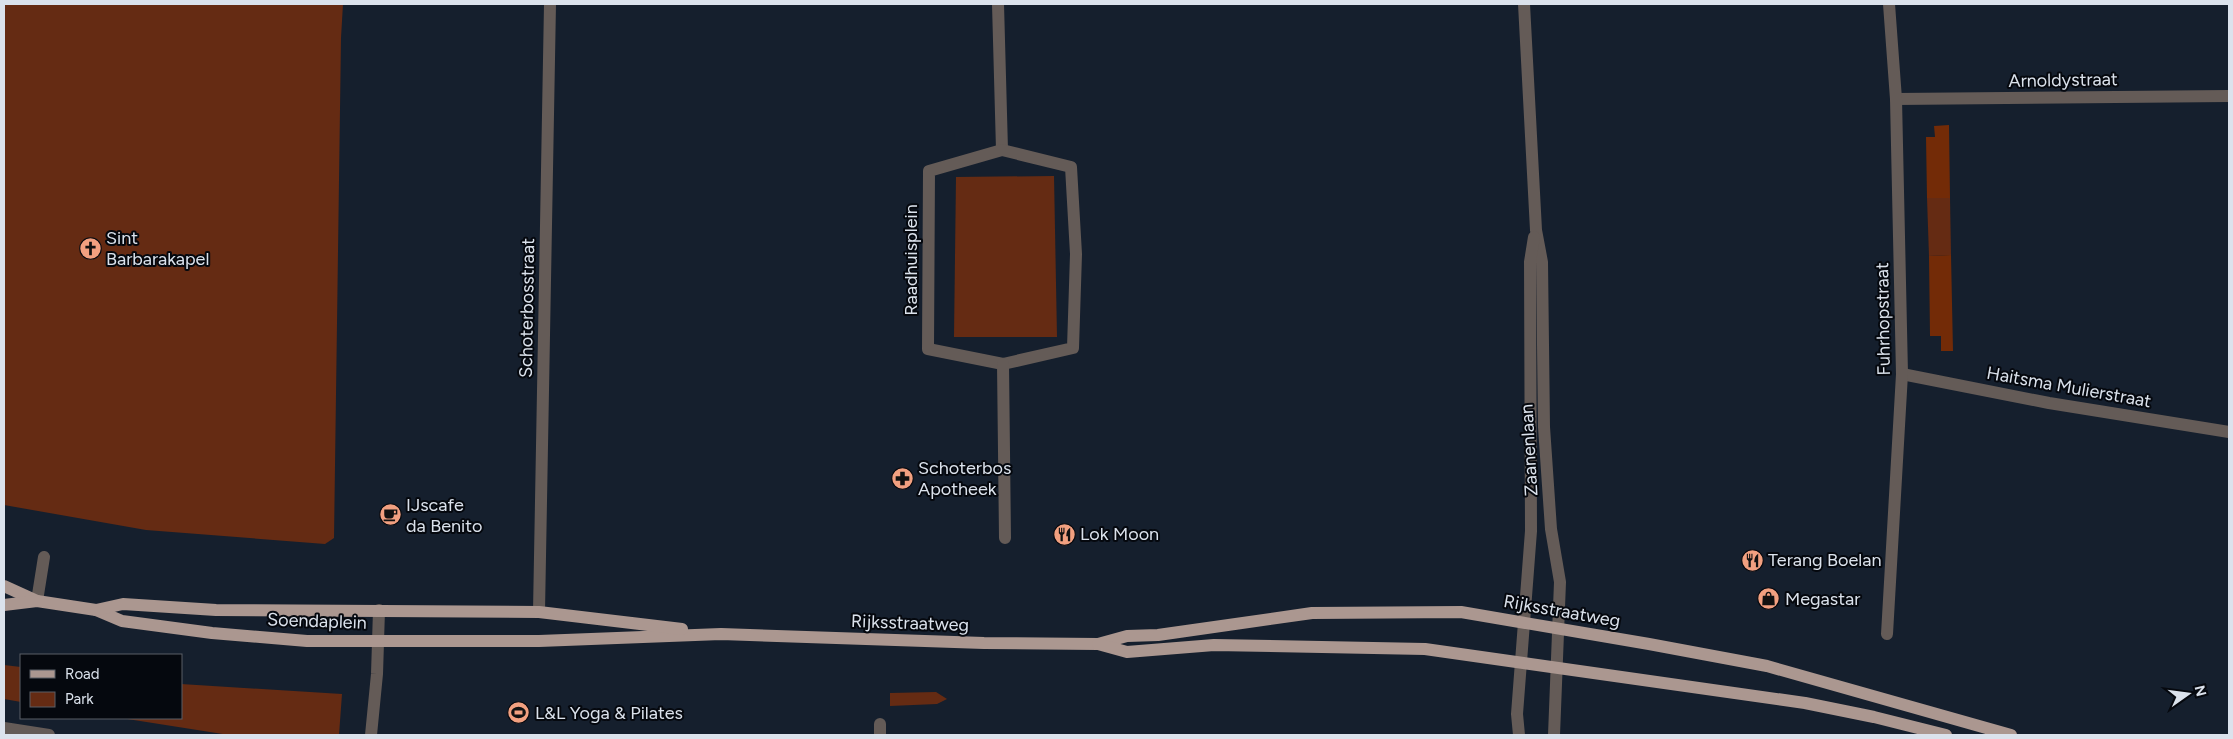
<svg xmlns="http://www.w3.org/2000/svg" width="2233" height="739" font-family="Figtree,sans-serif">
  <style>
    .green { fill: #652b13 }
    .forest { fill: #732b07 }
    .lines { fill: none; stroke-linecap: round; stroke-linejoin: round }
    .minor { stroke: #645b57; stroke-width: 12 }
    .major { stroke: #ab9790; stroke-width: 12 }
    .labels { text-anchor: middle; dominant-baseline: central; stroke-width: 4; stroke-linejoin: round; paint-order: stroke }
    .street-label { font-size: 18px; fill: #dbe2ec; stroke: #05080e }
    .poi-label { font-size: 18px; fill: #dbe2ec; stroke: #05080e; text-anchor: start }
  </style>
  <rect width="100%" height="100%" fill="#151f2d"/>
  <g class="green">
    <path d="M 4,4 L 343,4 L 341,38 L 334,538 L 325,544 L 146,530 L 4,505 Z"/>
    <path d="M 1054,176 L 1057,337 L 954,337 L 956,177 Z"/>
    <path d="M 1927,198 L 1950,198 L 1951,255 L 1929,256 Z"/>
    <path d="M 4,665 L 21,667 L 21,702 L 4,699 Z"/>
    <path d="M 181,684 L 342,694 L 339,735 L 229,735 L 121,718 L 181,718 Z"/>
    <path d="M 936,692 L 947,699 L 937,704 L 890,706 L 890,693 Z"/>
  </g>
  <g class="forest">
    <path d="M 1949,125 L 1950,198 L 1927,198 L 1926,137 L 1935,137 L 1934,126 Z"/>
    <path d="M 1951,255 L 1953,351 L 1941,351 L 1941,336 L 1930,336 L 1929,256 Z"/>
  </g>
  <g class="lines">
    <g class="minor">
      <path d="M 998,4 L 1002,150"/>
      <path d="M 1524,4 L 1536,230 L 1542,262 L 1544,427 L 1551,529 L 1560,582 L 1554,735"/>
      <path d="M 1896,99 L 2229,96"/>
      <path d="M 1002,150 L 1071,167 L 1076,254 L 1073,348 L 1003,364 L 928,349 L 929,171 Z"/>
      <path d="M 1003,364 L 1005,538"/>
      <path d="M 1902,374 L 2049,403 L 2229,432"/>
      <path d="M 37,601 L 44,557"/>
      <path d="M 539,612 L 550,4"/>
      <path d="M 1887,634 L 1902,374 L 1896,99 L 1889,4"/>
      <path d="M 4,728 L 49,735"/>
      <path d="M 371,735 L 377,674 L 379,610"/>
      <path d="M 880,735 L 880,724"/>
      <path d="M 1519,735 L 1517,714 L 1531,531 L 1530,262 L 1534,237"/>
    </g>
    <g class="major">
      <path d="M 4,586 L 37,601"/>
      <path d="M 4,605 L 37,601 L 96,610 L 122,621 L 212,633 L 307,641 L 539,641 L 721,634 L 984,643 L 1098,644 L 1127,636 L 1158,635 L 1312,613 L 1461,612 L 1649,644 L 1767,666 L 2011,735"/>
      <path d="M 96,610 L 123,604 L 216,610 L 539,612 L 682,629"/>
      <path d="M 1098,644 L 1127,652 L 1214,645 L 1425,649 L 1805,703 L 1874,717 L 1946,735"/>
    </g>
  </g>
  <defs>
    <symbol id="church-disc" viewBox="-11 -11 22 22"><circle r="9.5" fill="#f2a080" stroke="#05080e"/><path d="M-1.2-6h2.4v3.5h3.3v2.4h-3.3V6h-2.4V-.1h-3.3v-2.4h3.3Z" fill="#111"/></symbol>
    <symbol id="pharmacy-disc" viewBox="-11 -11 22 22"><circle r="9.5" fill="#f2a080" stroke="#05080e"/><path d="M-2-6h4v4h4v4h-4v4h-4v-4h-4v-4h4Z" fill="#111"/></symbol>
    <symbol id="cafe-disc" viewBox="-11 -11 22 22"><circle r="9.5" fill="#f2a080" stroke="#05080e"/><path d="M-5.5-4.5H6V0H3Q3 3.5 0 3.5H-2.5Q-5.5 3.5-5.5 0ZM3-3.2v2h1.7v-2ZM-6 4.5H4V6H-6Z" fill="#111"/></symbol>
    <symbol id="restaurant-disc" viewBox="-11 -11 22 22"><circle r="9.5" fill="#f2a080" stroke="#05080e"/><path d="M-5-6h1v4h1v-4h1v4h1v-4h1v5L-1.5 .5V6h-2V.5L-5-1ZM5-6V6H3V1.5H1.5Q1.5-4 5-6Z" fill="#111"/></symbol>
    <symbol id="shop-disc" viewBox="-11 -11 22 22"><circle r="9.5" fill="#f2a080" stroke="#05080e"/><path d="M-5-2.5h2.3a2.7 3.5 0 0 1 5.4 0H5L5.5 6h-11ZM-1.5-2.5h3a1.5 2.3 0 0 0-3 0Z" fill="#111"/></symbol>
    <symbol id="stadium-disc" viewBox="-11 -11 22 22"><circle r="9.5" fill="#f2a080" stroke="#05080e"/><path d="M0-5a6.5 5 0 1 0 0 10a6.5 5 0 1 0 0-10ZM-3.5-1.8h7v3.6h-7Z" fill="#111"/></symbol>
  </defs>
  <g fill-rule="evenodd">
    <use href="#church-disc" x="78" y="236" width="25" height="25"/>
    <use href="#pharmacy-disc" x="890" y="466" width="25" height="25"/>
    <use href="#cafe-disc" x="378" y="502" width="25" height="25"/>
    <use href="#restaurant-disc" x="1052" y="522" width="25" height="25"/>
    <use href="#restaurant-disc" x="1740" y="548" width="25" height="25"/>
    <use href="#shop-disc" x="1756" y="586" width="25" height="25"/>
    <use href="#stadium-disc" x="506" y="700" width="25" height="25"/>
  </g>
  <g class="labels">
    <g class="street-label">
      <text transform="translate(2063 80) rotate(-1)">Arnoldystraat</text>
      <text transform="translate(911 260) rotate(-90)">Raadhuisplein</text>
      <text transform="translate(527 308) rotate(-89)">Schoterbosstraat</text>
      <text transform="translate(1883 319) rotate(-91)">Fuhrhopstraat</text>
      <text transform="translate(2069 387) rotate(10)">Haitsma Mulierstraat</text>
      <text transform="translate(1529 450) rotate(-93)">Zaanenlaan</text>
      <text transform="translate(1562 611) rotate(10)">Rijksstraatweg</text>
      <text transform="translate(317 621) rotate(2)">Soendaplein</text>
      <text transform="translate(910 623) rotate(2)">Rijksstraatweg</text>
    </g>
    <g class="poi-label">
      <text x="106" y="238">Sint<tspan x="106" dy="21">Barbarakapel</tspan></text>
      <text x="918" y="468">Schoterbos<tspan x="918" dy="21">Apotheek</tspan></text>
      <text x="406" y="505">IJscafe<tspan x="406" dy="21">da Benito</tspan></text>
      <text x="1080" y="534">Lok Moon</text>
      <text x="1768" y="560">Terang Boelan</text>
      <text x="1785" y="599">Megastar</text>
      <text x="535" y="713">L&amp;L Yoga &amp; Pilates</text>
    </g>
  </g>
  <rect width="2233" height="739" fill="none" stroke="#dbe2ec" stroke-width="10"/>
  <rect x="20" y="654" width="162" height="65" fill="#05080e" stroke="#5b5f67"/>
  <rect x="30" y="670" width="25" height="8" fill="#ab9790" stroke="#5b5f67"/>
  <text x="65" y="679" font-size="15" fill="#dbe2ec">Road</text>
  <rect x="30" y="692" width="25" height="15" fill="#652b13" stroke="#5b5f67"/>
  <text x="65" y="704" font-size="15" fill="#dbe2ec">Park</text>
  <g transform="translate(2188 694) rotate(76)" stroke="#05080e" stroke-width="4" paint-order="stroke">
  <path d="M0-4L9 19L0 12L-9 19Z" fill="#dbe2ec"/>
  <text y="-8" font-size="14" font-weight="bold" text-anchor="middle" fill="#dbe2ec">N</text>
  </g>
</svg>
